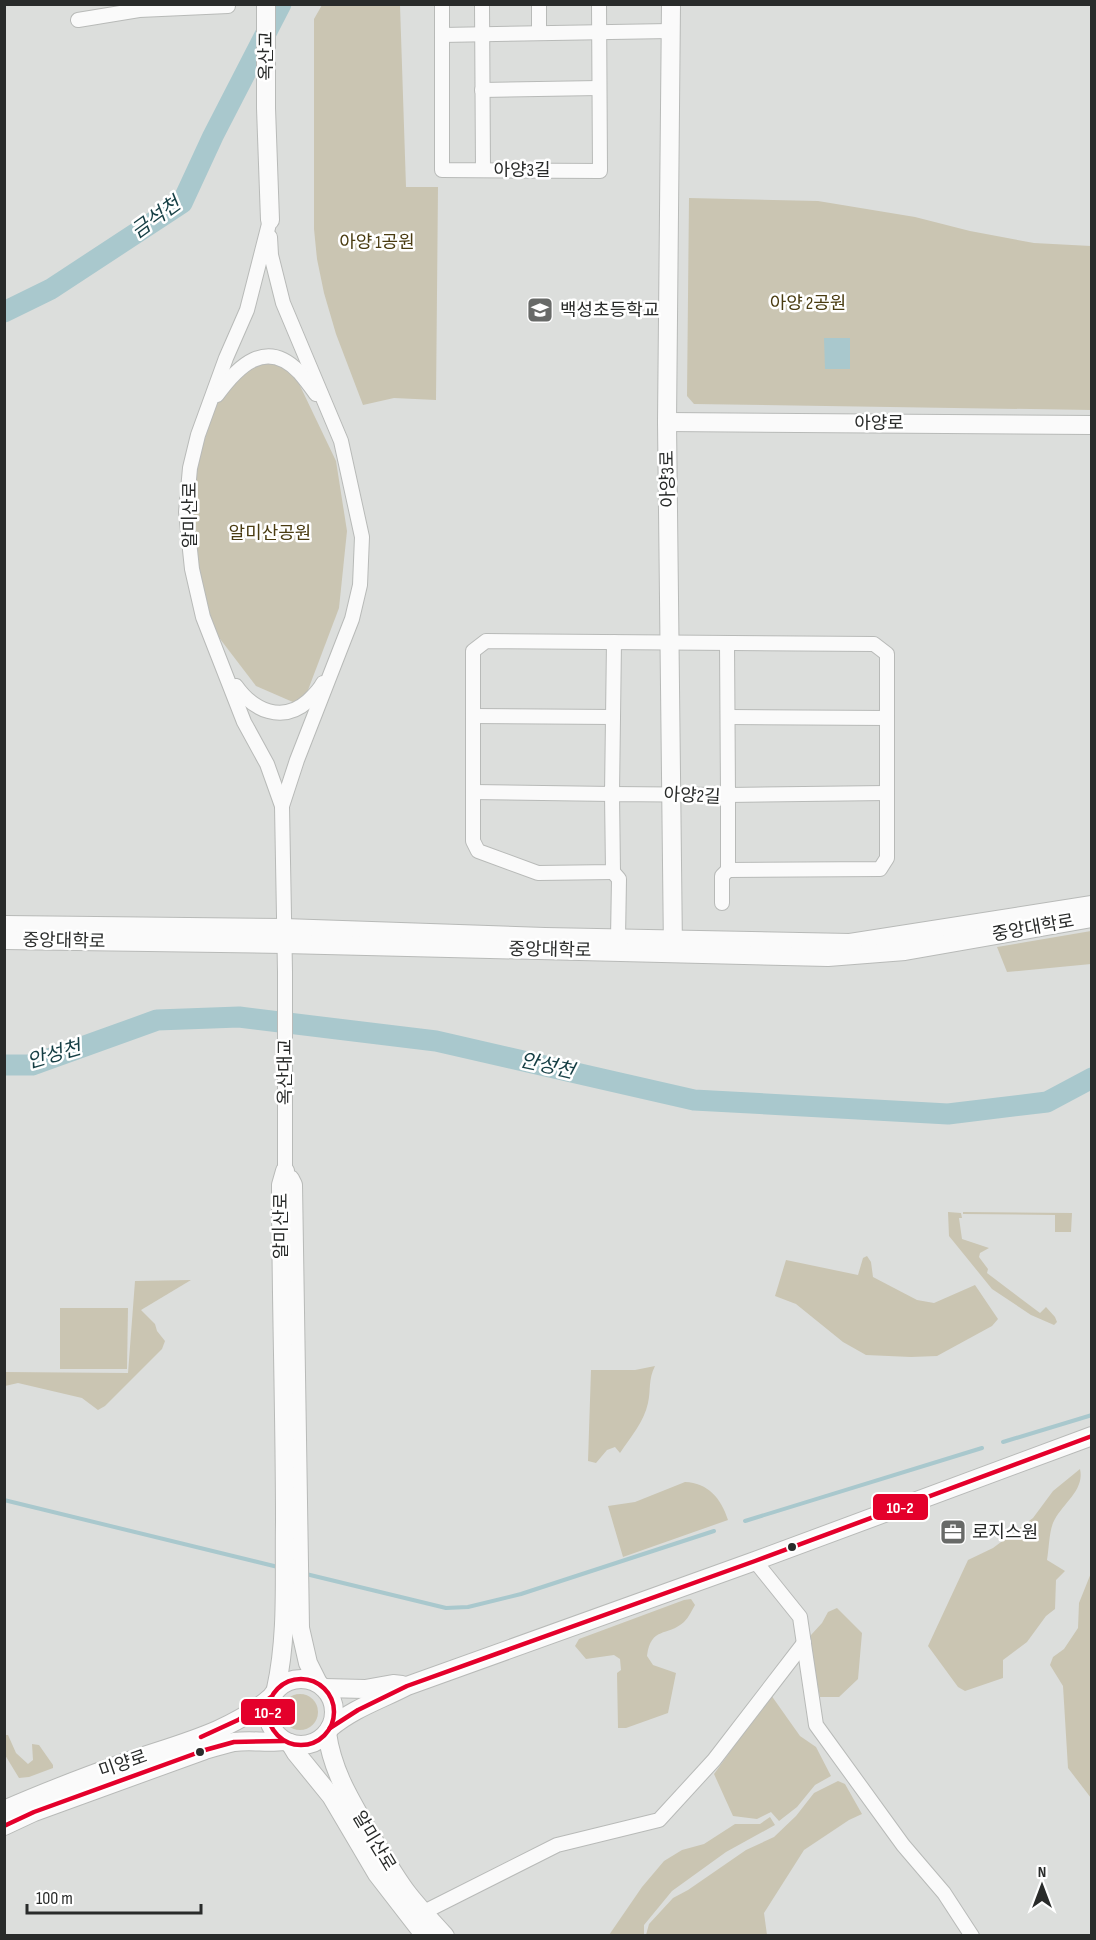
<svg xmlns="http://www.w3.org/2000/svg" width="1096" height="1940" font-family="'Sofia Sans Condensed','Noto Sans KR',sans-serif">
  <style>
    .green { fill: #cac5b2 }
    .water { fill: #a9c8cd }
    .lines { fill: none; stroke-linecap: round; stroke-linejoin: round }
    .stream { stroke: #a9c8cd; stroke-width: 4 }
    .river { stroke: #a9c8cd; stroke-width: 21 }
    .street-casing { stroke: #b8bab8; stroke-width: 16 }
    .secondary-casing { stroke: #b8bab8; stroke-width: 20 }
    .street { stroke: #fafafa; stroke-width: 14 }
    .secondary { stroke: #fafafa; stroke-width: 18 }
    .bus-1-casing { stroke: #fff; stroke-width: 9 }
    .bus-1 { stroke: #e4002b; stroke-width: 4.5 }
    .bus-dot { fill: #292b2a; stroke: #fff; stroke-width: 2 }
    .labels { text-anchor: middle; dominant-baseline: central; stroke-width: 5; stroke-linejoin: round; paint-order: stroke }
    .street-label { font-size: 18px; fill: #292b2a; stroke: #fff }
    .park-label { font-size: 18px; fill: #493b10; stroke: #fff }
    .poi-label { font-size: 18px; fill: #292b2a; stroke: #fff; text-anchor: start }
    .water-label { font-size: 20px; font-style: italic; fill: #153e44; stroke: #fff }
    .line-badge { stroke: #fff; stroke-width: 2 }
    .badge-label { font-size: 16px; text-anchor: middle; font-weight: bold; fill: #fff }
  </style>
  <rect width="100%" height="100%" fill="#dcdedc"/>
  <g class="green">
    <path d="M 322,5 L 400,5 L 406,187 L 438,187 L 436,400 L 394,398 L 363,405 L 336,334 L 324,293 L 317,259 L 314,229 L 314,19 Z"/>
    <path d="M 689,198 L 818,201 L 915,217 L 970,231 L 1034,243 L 1091,246 L 1091,410 L 694,404 L 687,396 Z"/>
    <path d="M 258,359 L 292,369 L 336,461 L 347,531 L 339,608 L 302,706 L 256,686 L 214,631 L 194,547 L 193,479 L 223,378 Z"/>
    <path d="M 1091,931 L 1091,964 L 1007,972 L 997,947 Z"/>
    <path d="M 948,1212 L 961,1213 L 962,1218 L 959,1218 L 962,1239 L 989,1248 L 980,1253 L 979,1257 L 988,1269 L 987,1273 L 1040,1313 L 1046,1307 L 1055,1317 L 1057,1322 L 1054,1325 L 1031,1315 L 992,1289 L 949,1236 Z"/>
    <path d="M 963,1212 L 1072,1213 L 1071,1232 L 1055,1232 L 1055,1215 L 963,1214 Z"/>
    <path d="M 867,1256 L 871,1262 L 873,1277 L 917,1300 L 934,1303 L 975,1285 L 998,1319 L 992,1326 L 937,1356 L 911,1357 L 866,1355 L 843,1342 L 796,1304 L 775,1296 L 786,1260 L 858,1275 L 863,1258 Z"/>
    <path d="M 191,1280 L 141,1310 L 155,1324 L 157,1331 L 165,1341 L 162,1349 L 105,1406 L 98,1410 L 82,1398 L 18,1383 L 5,1386 L 5,1372 L 128,1373 L 135,1281 Z"/>
    <path d="M 60,1308 L 128,1308 L 127,1369 L 60,1369 Z"/>
    <path d="M 655,1366 C 648,1380 651,1389 648,1403 C 644,1422 630,1438 620,1453 L 615,1447 L 607,1450 L 596,1463 L 588,1461 L 591,1370 L 635,1370 Z"/>
    <path d="M 1080,1469 C 1085,1491 1061,1504 1053,1523 C 1049,1533 1049,1549 1047,1560 L 1065,1571 L 1056,1580 L 1055,1609 L 1046,1616 L 1027,1642 L 1003,1660 L 1003,1678 L 965,1691 L 958,1687 L 928,1646 L 968,1560 L 993,1548 L 1033,1518 L 1053,1491 Z"/>
    <path d="M 685,1482 C 708,1483 721,1498 728,1520 L 623,1557 L 608,1506 L 635,1502 Z"/>
    <path d="M 1091,1573 L 1092,1798 L 1091,1798 L 1068,1768 L 1063,1686 L 1050,1665 L 1053,1657 L 1064,1649 L 1078,1628 L 1079,1603 Z"/>
    <path d="M 691,1599 L 695,1605 C 692,1610 689,1617 684,1622 C 667,1637 651,1626 647,1656 L 653,1665 L 676,1673 L 668,1713 L 626,1728 L 618,1728 L 617,1673 L 621,1670 L 620,1659 L 614,1655 L 586,1659 L 575,1646 L 579,1639 L 684,1600 Z"/>
    <path d="M 837,1608 L 862,1633 L 858,1679 L 839,1697 L 820,1697 L 810,1646 L 811,1635 L 822,1623 L 828,1612 Z"/>
    <circle cx="300" cy="1712" r="18"/>
    <path d="M 771,1695 L 800,1736 L 816,1747 L 831,1776 L 815,1785 L 797,1807 L 779,1821 L 771,1812 L 757,1819 L 733,1816 L 714,1774 Z"/>
    <path d="M 4,1735 L 8,1735 L 16,1753 L 28,1764 L 33,1760 L 32,1744 L 39,1745 L 53,1765 L 53,1768 L 29,1777 L 19,1778 L 5,1755 Z"/>
    <path d="M 838,1781 L 845,1784 L 862,1814 L 849,1820 L 804,1850 L 764,1913 L 767,1935 L 646,1935 L 649,1924 L 673,1898 L 688,1890 L 746,1850 L 774,1837 L 796,1816 L 814,1793 Z"/>
    <path d="M 770,1817 L 775,1825 L 726,1852 L 672,1891 L 644,1925 L 644,1935 L 609,1935 L 642,1887 L 664,1861 L 682,1850 L 704,1844 L 735,1824 L 760,1824 Z"/>
  </g>
  <path class="water" d="M 824,338 L 850,338 L 850,369 L 825,369 Z"/>
  <g class="lines">
    <g class="stream">
      <path d="M 1003,1442 L 1092,1415"/>
      <path d="M 4,1500 L 278,1567"/>
      <path d="M 745,1521 L 982,1448"/>
      <path d="M 306,1574 L 446,1608 L 468,1607 L 521,1594 L 714,1531"/>
    </g>
    <g class="river">
      <path d="M 4,312 L 51,289 L 182,203 L 213,136 L 281,4"/>
      <path d="M 4,1065 L 32,1065 L 157,1020 L 239,1017 L 436,1041 L 694,1100 L 948,1114 L 1047,1102 L 1092,1078"/>
    </g>
    <defs>
      <g id="street">
        <path d="M 442,4 L 442,170 L 600,171 L 599,4"/>
        <path d="M 482,4 L 483,170"/>
        <path d="M 78,20 L 139,10 L 228,6"/>
        <path d="M 539,33 L 539,4"/>
        <path d="M 442,35 L 670,31"/>
        <path d="M 482,90 L 599,88"/>
        <path d="M 270,220 L 247,310 L 226,358 L 198,435 L 190,468 L 186,512 L 192,569 L 203,617 L 244,722 L 267,764 L 282,806 L 285,972 L 285,1171"/>
        <path d="M 270,237 L 271,255 L 283,303 L 341,441 L 362,537 L 360,585 L 352,619 L 297,760 L 282,806"/>
        <path d="M 217,395 C 238,366 266,338 299,372 C 305,379 311,387 316,394"/>
        <path d="M 486,641 L 874,644 L 887,654 L 887,858 L 880,869 L 728,870 L 728,795 L 612,794 L 613,872 L 538,873 L 478,851 L 473,841 L 473,651 Z"/>
        <path d="M 727,643 L 728,795 L 887,793"/>
        <path d="M 236,686 C 253,710 282,724 308,701 C 314,695 319,691 323,683"/>
        <path d="M 473,716 L 613,717"/>
        <path d="M 728,717 L 887,718"/>
        <path d="M 473,792 L 612,794 L 614,642"/>
        <path d="M 613,872 L 619,879 L 618,938"/>
        <path d="M 722,903 L 722,876 L 728,870"/>
        <path d="M 755,1561 L 800,1617 L 816,1725 L 903,1845 L 944,1893 L 972,1936"/>
        <path d="M 424,1912 L 557,1845 L 659,1820 L 714,1760 L 804,1643"/>
      </g>
      <g id="secondary">
        <path d="M 266,4 L 266,108 L 270,220"/>
        <path d="M 671,4 L 667,422 L 673,951"/>
        <path d="M 667,422 L 1092,425"/>
        <path d="M 4,925 L 284,928 L 545,937 L 850,943 L 1092,905"/>
        <path d="M 4,940 L 284,944 L 828,957 L 905,951 L 1092,918"/>
        <path d="M 290,1179 L 293,1185 L 300,1628 L 308,1663 L 318,1683"/>
        <circle cx="301" cy="1712" r="33"/>
        <path d="M 324,1688 L 365,1689 L 393,1684 L 402,1685"/>
        <path d="M 276,1689 C 288,1634 284,1578 285,1522 C 285,1410 281,1297 281,1185 L 285,1171"/>
        <path d="M 330,1728 C 354,1708 380,1700 407,1686 L 755,1561 L 1092,1436"/>
        <path d="M 327,1733 C 332,1769 348,1796 366,1827 C 379,1849 392,1873 408,1894 C 419,1908 432,1922 445,1936"/>
        <path d="M 290,1743 L 296,1753 L 331,1796 L 377,1874 L 425,1936"/>
        <path d="M 4,1810 C 45,1792 87,1776 129,1761 C 178,1744 231,1732 271,1697"/>
        <path d="M 4,1826 L 34,1812 L 205,1750 C 215,1747 225,1744 234,1742 C 251,1740 268,1743 284,1741"/>
      </g>
    </defs>
    <use href="#street" class="street-casing"/>
    <use href="#secondary" class="secondary-casing"/>
    <use href="#street" class="street"/>
    <use href="#secondary" class="secondary"/>
    <defs>
      <g id="bus-1">
        <circle cx="301" cy="1712" r="33"/>
        <path d="M 330,1728 L 358,1710 L 407,1686 L 755,1561 L 1092,1436"/>
        <path d="M 201,1737 L 238,1720 L 271,1697"/>
        <path d="M 4,1826 L 34,1812 L 205,1750 L 234,1742 L 284,1741"/>
      </g>
    </defs>
    <use href="#bus-1" class="bus-1-casing"/>
    <use href="#bus-1" class="bus-1"/>
  </g>
  <defs>
    <symbol id="school-square" viewBox="-11 -11 22 22"><rect x="-9" y="-9" width="18" height="18" rx="4" fill="#686a68" stroke="#fff"/><path d="M0-5L7-2L0 1L-7-2ZM-4 1L0 2.5L4 1V4Q0 6-4 4Z" fill="#fff"/></symbol>
    <symbol id="office-square" viewBox="-11 -11 22 22"><rect x="-9" y="-9" width="18" height="18" rx="4" fill="#686a68" stroke="#fff"/><path d="M-6-3h4V-5.5h4V-3h4V5H-6ZM-1-4.5V-3h2v-1.5ZM-6 0V1H6V0Z" fill="#fff"/></symbol>
  </defs>
  <g fill-rule="evenodd">
    <use href="#school-square" x="525" y="295" width="30" height="30"/>
    <use href="#office-square" x="938" y="1517" width="30" height="30"/>
  </g>
  <g class="bus-dot">
    <circle cx="792" cy="1547" r="5"/>
    <circle cx="200" cy="1752" r="5"/>
  </g>
  <g class="labels">
    <g class="street-label">
      <text transform="translate(266 56) rotate(-90)">옥산교</text>
      <text x="522" y="170">아양3길</text>
      <text x="879" y="423">아양로</text>
      <text transform="translate(668 479) rotate(-91)">아양3로</text>
      <text transform="translate(190 515) rotate(-90)">알미산로</text>
      <text transform="translate(692 796) rotate(3)">아양2길</text>
      <text transform="translate(1033 928) rotate(-10)">중앙대학로</text>
      <text transform="translate(64 941) rotate(1)">중앙대학로</text>
      <text transform="translate(550 950) rotate(1)">중앙대학로</text>
      <text transform="translate(285 1072) rotate(-90)">옥산대교</text>
      <text transform="translate(281 1226) rotate(-90)">알미산로</text>
      <text transform="translate(123 1764) rotate(-19)">미양로</text>
      <text transform="translate(374 1841) rotate(59)">알미산로</text>
    </g>
    <g class="park-label">
      <text x="377" y="242">아양 1공원</text>
      <text x="808" y="303">아양 2공원</text>
      <text x="270" y="533">알미산공원</text>
    </g>
    <g class="poi-label">
      <text x="560" y="310">백성초등학교</text>
      <text x="972" y="1532">로지스원</text>
    </g>
    <g class="water-label">
      <text transform="translate(156 218) rotate(-36)">금석천</text>
      <text transform="translate(54 1055) rotate(-16)">안성천</text>
      <text transform="translate(547 1066) rotate(13)">안성천</text>
    </g>
  </g>
  <g class="line-badge">
    <rect x="872" y="1493" width="57" height="28" rx="6" fill="#e4002b"/>
    <rect x="240" y="1698" width="56" height="28" rx="6" fill="#e4002b"/>
  </g>
  <g class="badge-label">
    <text x="900" y="1513">10-2</text>
    <text x="268" y="1718">10-2</text>
  </g>
  <rect width="1096" height="1940" fill="none" stroke="#292b2a" stroke-width="12"/>
  <g transform="translate(1042 1886)" stroke="#ffffff" stroke-width="4.5" paint-order="stroke">
  <path d="M0-4.5L10 22L0 15L-10 22Z" fill="#292b2a"/>
  <text y="-9" font-size="16" font-weight="bold" text-anchor="middle" fill="#292b2a">N</text>
  </g>
  <path d="M27 1904v9h174v-9" fill="none" stroke="#292b2a" stroke-width="3"/>
  <text x="36" y="1904" font-size="18" fill="#292b2a" stroke="#ffffff" stroke-width="4.5" paint-order="stroke">100 m</text>
</svg>
